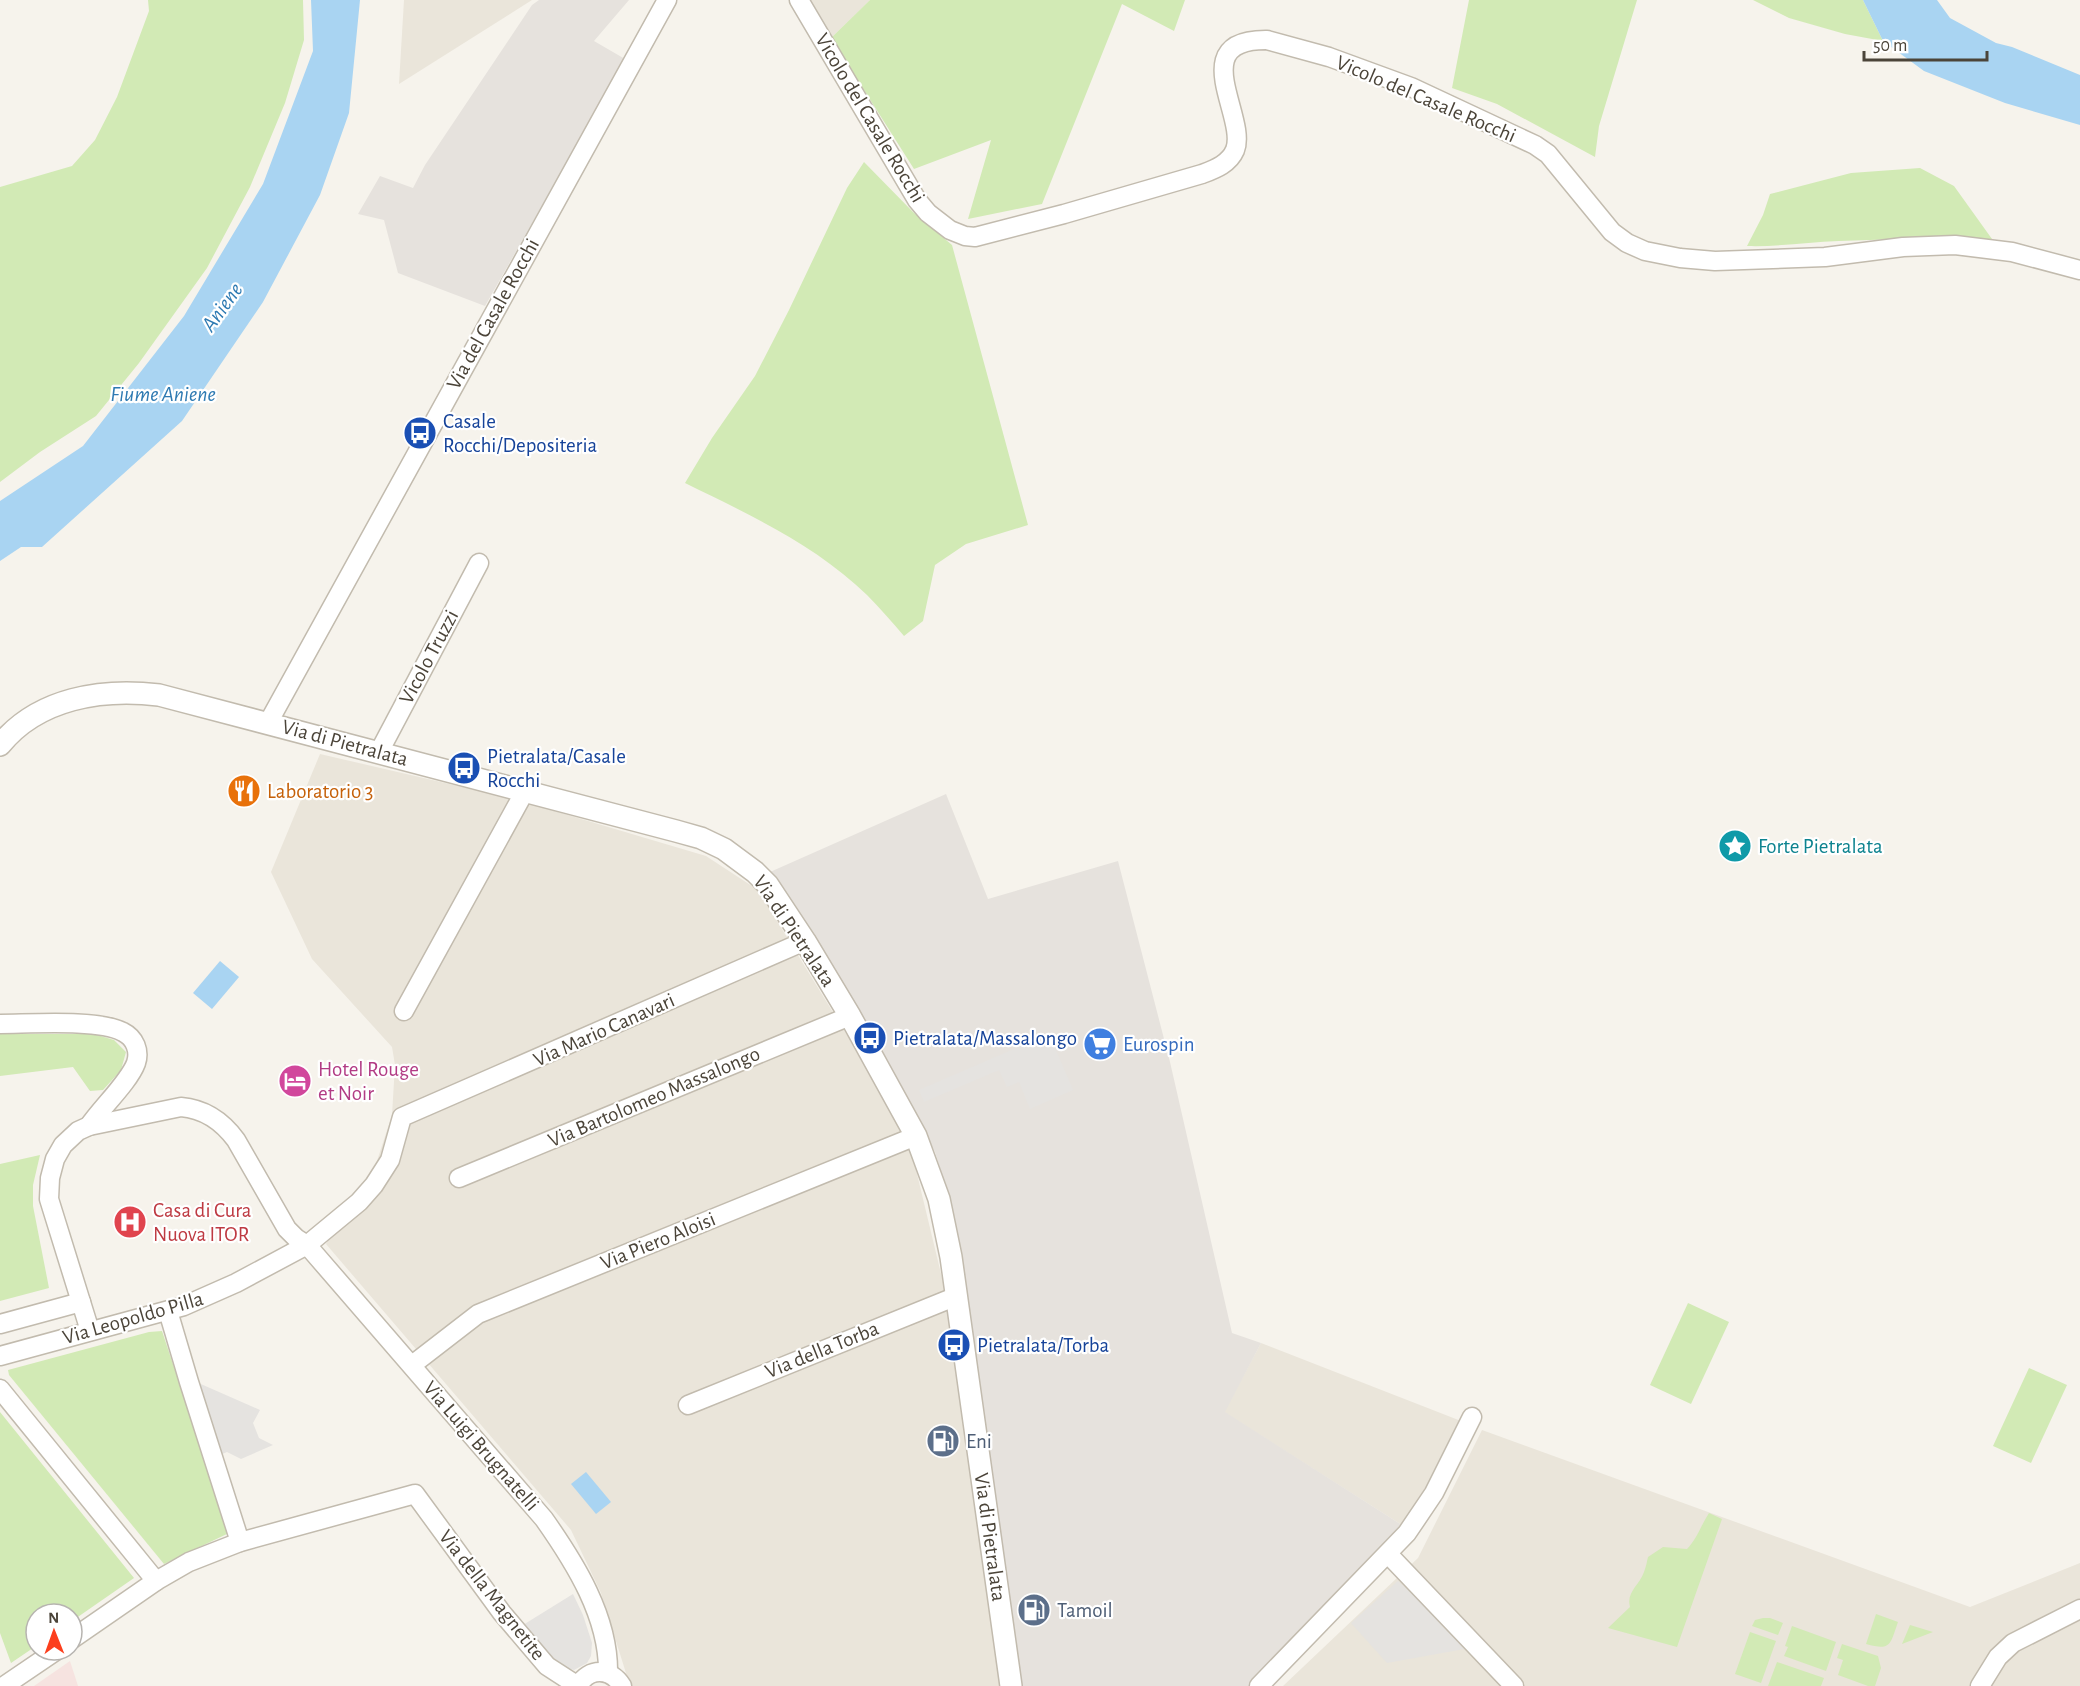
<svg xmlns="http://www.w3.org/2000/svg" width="2080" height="1686" font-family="'Alegreya Sans',sans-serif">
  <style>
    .residential { fill: #eae5da }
    .industrial { fill: #e6e2dd }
    .medical { fill: #f6e3e0 }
    .green { fill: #d2eab5 }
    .parking { fill: #e5e3e0 }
    .water { fill: #a9d4f2 }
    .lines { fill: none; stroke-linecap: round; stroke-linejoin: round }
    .minor-casing { stroke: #c2bbae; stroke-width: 21 }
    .tertiary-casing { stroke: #c2bbae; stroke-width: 24 }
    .minor { stroke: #fff; stroke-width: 18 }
    .tertiary { stroke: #fff; stroke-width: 21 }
    .labels { text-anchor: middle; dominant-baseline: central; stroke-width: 4.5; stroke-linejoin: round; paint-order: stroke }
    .street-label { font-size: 21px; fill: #4b4439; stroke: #fff }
    .transit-label { font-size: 21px; fill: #164399; stroke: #fff; text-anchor: start }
    .food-label { font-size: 21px; fill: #c56008; stroke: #fff; text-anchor: start }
    .culture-label { font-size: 21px; fill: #0d838f; stroke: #fff; text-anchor: start }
    .shop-label { font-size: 21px; fill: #366cbe; stroke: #fff; text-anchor: start }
    .hotel-label { font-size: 21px; fill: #b23c85; stroke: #fff; text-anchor: start }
    .health-label { font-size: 21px; fill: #be3a42; stroke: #fff; text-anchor: start }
    .service-label { font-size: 21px; fill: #4e5e75; stroke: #fff; text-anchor: start }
    .water-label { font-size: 22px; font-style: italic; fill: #2e7ab2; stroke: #fff }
  </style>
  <rect width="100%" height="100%" fill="#f6f3ec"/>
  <g class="residential">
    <path d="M 404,0 L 532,0 L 399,84 Z"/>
    <path d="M 810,0 L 870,0 L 831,38 Z"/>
    <path d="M 320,754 L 514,799 L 706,856 L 758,890 L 850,1040 L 911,1149 L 956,1336 L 1000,1686 L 630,1686 L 601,1593 L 571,1530 L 326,1244 L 375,1167 L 392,1115 L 395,1065 L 392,1047 L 312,959 L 271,872 Z"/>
    <path d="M 1261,1343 L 1461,1421 L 1428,1491 L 1405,1527 L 1224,1412 Z"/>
    <path d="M 1482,1430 L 1970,1607 L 2080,1563 L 2080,1686 L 1283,1686 L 1418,1558 Z"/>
  </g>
  <g class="industrial">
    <path d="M 539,0 L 629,0 L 594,41 L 625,59 L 485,306 L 398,273 L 384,220 L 358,214 L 380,176 L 413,188 L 425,165 L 532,5 Z"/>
    <path d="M 946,794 L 988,899 L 1118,861 L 1170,1062 L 1232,1333 L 1261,1343 L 1225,1412 L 1405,1527 L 1251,1686 L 1020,1686 L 1001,1533 L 960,1252 L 951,1203 L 935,1152 L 901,1085 L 797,908 L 770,872 Z"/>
  </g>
  <path class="medical" d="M 70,1661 L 78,1686 L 34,1686 Z"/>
  <g class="green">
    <path d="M 148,0 L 303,0 L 304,40 L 285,103 L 250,187 L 207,268 L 139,363 L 96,416 L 40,452 L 0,482 L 0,187 L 72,166 L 95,140 L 117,97 L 149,11 Z"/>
    <path d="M 870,0 L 1185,0 L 1174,31 L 1122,4 L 1042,204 L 968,219 L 991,140 L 914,169 L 831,38 Z"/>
    <path d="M 1469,0 L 1637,0 L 1599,126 L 1595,157 L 1497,104 L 1452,88 Z"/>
    <path d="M 1753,0 L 1863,0 L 1883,41 L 1845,34 L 1789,18 Z"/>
    <path d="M 864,162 L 913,212 L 952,245 L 1028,525 L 966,544 L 935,565 L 923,621 L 904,636 C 892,622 880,608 867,595 C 816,545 748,514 685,483 L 712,438 L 755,376 L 789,310 L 847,188 Z"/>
    <path d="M 1920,168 L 1954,186 L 1992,239 C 1941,239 1890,239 1839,241 C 1808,242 1778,247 1747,246 L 1763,215 L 1770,194 L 1851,173 Z"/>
    <path d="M 0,1034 L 94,1034 L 114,1040 L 126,1052 L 121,1070 L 103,1090 L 90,1091 L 73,1067 L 0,1076 Z"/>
    <path d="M 40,1155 L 33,1185 L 33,1206 L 49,1288 L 0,1301 L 0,1164 Z"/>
    <path d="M 1688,1303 L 1729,1322 L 1691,1404 L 1650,1385 Z"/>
    <path d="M 162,1331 L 229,1533 L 164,1564 L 9,1375 L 8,1370 L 149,1332 Z"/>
    <path d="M 2029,1368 L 2067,1385 L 2031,1463 L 1993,1446 Z"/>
    <path d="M 0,1412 L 134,1578 L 72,1621 L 72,1614 L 36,1614 L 36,1646 L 11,1663 L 0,1633 Z"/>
    <path d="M 1709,1513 L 1722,1519 L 1677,1647 L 1608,1628 L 1630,1607 C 1626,1592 1639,1586 1644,1572 C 1646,1567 1647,1561 1648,1557 L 1663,1547 L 1687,1549 C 1697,1539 1701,1525 1709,1513 Z"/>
    <path d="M 1876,1614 L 1898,1622 C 1890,1645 1891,1651 1866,1644 Z"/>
    <path d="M 1763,1618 L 1770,1618 L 1783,1623 L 1778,1635 L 1752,1626 L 1755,1620 Z"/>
    <path d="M 1910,1625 L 1933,1632 L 1902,1644 Z"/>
    <path d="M 1792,1626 L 1836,1642 L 1826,1671 L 1784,1656 L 1788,1647 L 1785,1646 Z"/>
    <path d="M 1750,1632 L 1776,1641 L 1761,1683 L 1735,1674 Z"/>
    <path d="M 1842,1644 L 1878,1656 L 1881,1668 L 1875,1686 L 1868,1686 L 1838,1675 L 1843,1660 L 1837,1658 Z"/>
    <path d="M 1777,1662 L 1824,1678 L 1821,1686 L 1768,1686 Z"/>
  </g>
  <g class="parking">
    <path d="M 1049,1034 L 1073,1090 L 1030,1109 L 1019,1082 L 1007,1087 L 999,1070 L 924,1102 L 919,1090 Z"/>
    <path d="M 194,1381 L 260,1410 L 253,1423 L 259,1438 L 273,1445 L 241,1459 L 227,1452 L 220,1455 Z"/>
    <path d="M 1398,1581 L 1470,1648 L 1387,1663 L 1351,1623 Z"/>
    <path d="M 573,1594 L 583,1615 L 592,1643 L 591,1656 L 587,1663 L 574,1670 L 560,1666 L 551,1659 L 523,1625 Z"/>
  </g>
  <g class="water">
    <path d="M 311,0 L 360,0 L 349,113 L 320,195 L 263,302 L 182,421 L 42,547 L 21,547 L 0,561 L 0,501 L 83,446 L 184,316 L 263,184 L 313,51 Z"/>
    <path d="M 1863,0 L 1937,0 L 1950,18 L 1996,43 L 2012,47 L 2080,75 L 2080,125 L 2005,103 L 1924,71 L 1883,41 Z"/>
    <path d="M 220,961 L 239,977 L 212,1009 L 193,993 Z"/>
    <path d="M 586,1472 L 611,1502 L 596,1514 L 571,1484 Z"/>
  </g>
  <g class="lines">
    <defs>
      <g id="minor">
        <path d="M 799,0 L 917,200 L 928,213 L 950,230 L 965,236 L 975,237 L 1064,214 L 1202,174 C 1215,169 1229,164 1235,150 C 1248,117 1184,39 1267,40 L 1329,57 L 1411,87 L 1535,145 L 1548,154 L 1612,232 L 1627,243 L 1645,251 L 1680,258 L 1715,261 L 1825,257 L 1903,247 L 1955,245 L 2012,252 L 2080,270"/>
        <path d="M 268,723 L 667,0"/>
        <path d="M 379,752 L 479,563"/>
        <path d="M 404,1011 L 525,791"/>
        <path d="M 0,1024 C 30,1024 99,1019 123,1032 C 135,1038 140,1051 136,1063 C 129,1082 101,1108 89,1126"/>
        <path d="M 459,1178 L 850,1016"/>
        <path d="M 168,1311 L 189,1382 L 240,1542"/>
        <path d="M 0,1324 L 81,1302"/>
        <path d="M 90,1331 L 49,1199 L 50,1178 L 55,1159 L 63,1145 L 78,1131 L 89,1126 L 181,1107 C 205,1109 222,1121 236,1140 L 287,1229 L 296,1238 L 307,1245 L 544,1519 C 575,1563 609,1617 608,1673"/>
        <path d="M 0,1356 L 184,1306 L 236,1283 L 307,1245 L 359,1202 L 374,1185 L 390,1160 L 402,1117 L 805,941"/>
        <path d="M 412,1365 L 478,1314 L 916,1136"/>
        <path d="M 0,1389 L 156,1581 L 72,1639"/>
        <path d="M 688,1405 L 957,1296"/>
        <path d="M 1388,1554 L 1514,1686"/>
        <path d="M 156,1581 L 189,1562 L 240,1542 L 415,1494 L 502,1613 L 547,1666 L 578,1686"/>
        <path d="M 4,1686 L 57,1650"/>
        <path d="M 578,1686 C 589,1667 611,1668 622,1686"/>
        <path d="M 1259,1686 L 1407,1533 L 1434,1493 L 1472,1417"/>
        <path d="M 1980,1686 L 1998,1657 L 2013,1643 L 2080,1609"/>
      </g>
      <path id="tertiary" d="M 0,745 C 38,698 102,688 159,695 L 676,831 L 701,838 L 724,849 L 755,872 L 768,885 L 805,941 L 850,1016 L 916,1136 L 939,1199 L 951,1257 L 1011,1686"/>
    </defs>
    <use href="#minor" class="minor-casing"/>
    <use href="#tertiary" class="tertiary-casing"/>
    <use href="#minor" class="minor"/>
    <use href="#tertiary" class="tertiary"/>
  </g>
  <defs>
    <symbol id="bus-disc" viewBox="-11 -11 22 22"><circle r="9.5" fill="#1a4fb4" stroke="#fff"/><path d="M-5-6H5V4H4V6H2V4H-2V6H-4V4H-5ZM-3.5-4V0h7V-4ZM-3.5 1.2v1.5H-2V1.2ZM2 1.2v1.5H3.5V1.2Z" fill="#fff"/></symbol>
    <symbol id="restaurant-disc" viewBox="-11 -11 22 22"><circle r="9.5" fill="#e8710a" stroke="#fff"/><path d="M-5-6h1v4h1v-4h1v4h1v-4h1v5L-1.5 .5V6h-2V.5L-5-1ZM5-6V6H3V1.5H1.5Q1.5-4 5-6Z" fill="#fff"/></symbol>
    <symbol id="sight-disc" viewBox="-11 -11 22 22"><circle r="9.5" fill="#0f9aa8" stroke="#fff"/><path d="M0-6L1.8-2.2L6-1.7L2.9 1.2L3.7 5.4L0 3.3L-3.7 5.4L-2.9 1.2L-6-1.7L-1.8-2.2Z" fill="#fff"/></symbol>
    <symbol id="supermarket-disc" viewBox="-11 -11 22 22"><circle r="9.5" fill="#3f7fe0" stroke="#fff"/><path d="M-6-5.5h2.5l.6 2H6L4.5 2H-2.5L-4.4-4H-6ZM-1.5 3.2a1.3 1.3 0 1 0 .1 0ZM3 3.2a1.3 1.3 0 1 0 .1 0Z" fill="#fff"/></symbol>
    <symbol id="hotel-disc" viewBox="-11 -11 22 22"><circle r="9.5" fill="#d1479c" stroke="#fff"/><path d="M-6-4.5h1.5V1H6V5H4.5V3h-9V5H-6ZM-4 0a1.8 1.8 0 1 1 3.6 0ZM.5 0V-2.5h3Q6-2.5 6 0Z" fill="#fff"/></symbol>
    <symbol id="hospital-disc" viewBox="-11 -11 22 22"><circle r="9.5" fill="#e0444e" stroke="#fff"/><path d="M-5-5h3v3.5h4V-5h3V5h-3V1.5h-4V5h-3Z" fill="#fff"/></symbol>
    <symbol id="fuel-disc" viewBox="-11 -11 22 22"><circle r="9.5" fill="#5c6f8a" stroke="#fff"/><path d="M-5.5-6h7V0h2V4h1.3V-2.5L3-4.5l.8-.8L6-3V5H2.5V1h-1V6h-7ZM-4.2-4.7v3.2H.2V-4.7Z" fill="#fff"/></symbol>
  </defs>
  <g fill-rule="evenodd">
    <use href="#bus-disc" x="401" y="414" width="38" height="38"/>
    <use href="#bus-disc" x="445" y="749" width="38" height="38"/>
    <use href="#restaurant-disc" x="225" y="772" width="38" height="38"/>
    <use href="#sight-disc" x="1716" y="827" width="38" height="38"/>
    <use href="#bus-disc" x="851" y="1019" width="38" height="38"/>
    <use href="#supermarket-disc" x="1081" y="1025" width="38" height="38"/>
    <use href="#hotel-disc" x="276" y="1062" width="38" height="38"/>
    <use href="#hospital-disc" x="111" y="1203" width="38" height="38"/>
    <use href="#bus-disc" x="935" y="1326" width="38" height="38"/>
    <use href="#fuel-disc" x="924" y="1422" width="38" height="38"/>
    <use href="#fuel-disc" x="1015" y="1591" width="38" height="38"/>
  </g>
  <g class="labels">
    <g class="street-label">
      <text transform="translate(1426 99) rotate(23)">Vicolo del Casale Rocchi</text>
      <text transform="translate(870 118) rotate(59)">Vicolo del Casale Rocchi</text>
      <text transform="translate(493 314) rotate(-61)">Via del Casale Rocchi</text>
      <text transform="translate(429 657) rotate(-62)">Vicolo Truzzi</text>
      <text transform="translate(345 743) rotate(15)">Via di Pietralata</text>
      <text transform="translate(794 931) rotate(56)">Via di Pietralata</text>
      <text transform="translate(604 1030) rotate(-24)">Via Mario Canavari</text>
      <text transform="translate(654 1097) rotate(-23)">Via Bartolomeo Massalongo</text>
      <text transform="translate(658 1241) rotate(-22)">Via Piero Aloisi</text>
      <text transform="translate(133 1318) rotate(-16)">Via Leopoldo Pilla</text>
      <text transform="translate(822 1350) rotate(-22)">Via della Torba</text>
      <text transform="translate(481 1446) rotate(49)">Via Luigi Brugnatelli</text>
      <text transform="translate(990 1537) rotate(82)">Via di Pietralata</text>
      <text transform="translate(492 1595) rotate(52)">Via della Magnetite</text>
    </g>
    <g class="transit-label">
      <text x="443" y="421">Casale<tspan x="443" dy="24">Rocchi/Depositeria</tspan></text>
      <text x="487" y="756">Pietralata/Casale<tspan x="487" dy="24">Rocchi</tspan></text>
      <text x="893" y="1038">Pietralata/Massalongo</text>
      <text x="977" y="1345">Pietralata/Torba</text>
    </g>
    <g class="food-label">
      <text x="267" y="791">Laboratorio 3</text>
    </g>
    <g class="culture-label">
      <text x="1758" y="846">Forte Pietralata</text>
    </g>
    <g class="shop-label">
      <text x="1123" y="1044">Eurospin</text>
    </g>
    <g class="hotel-label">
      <text x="318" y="1069">Hotel Rouge<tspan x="318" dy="24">et Noir</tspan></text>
    </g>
    <g class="health-label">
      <text x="153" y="1210">Casa di Cura<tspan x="153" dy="24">Nuova ITOR</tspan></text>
    </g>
    <g class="service-label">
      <text x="966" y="1441">Eni</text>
      <text x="1057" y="1610">Tamoil</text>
    </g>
    <g class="water-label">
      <text transform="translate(222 307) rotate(-54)">Aniene</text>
      <text x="163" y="394">Fiume Aniene</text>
    </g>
  </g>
  <g transform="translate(54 1632) rotate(359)"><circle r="28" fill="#ffffff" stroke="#b7b4b0" stroke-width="1.5"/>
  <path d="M0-4.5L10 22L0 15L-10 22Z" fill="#fc3f1d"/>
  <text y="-9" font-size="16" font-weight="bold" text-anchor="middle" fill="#4b4439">N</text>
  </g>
  <path d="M1864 51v9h123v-9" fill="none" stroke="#4b4439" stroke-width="3"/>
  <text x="1873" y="51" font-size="18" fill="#4b4439" stroke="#ffffff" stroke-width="4.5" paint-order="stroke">50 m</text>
</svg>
